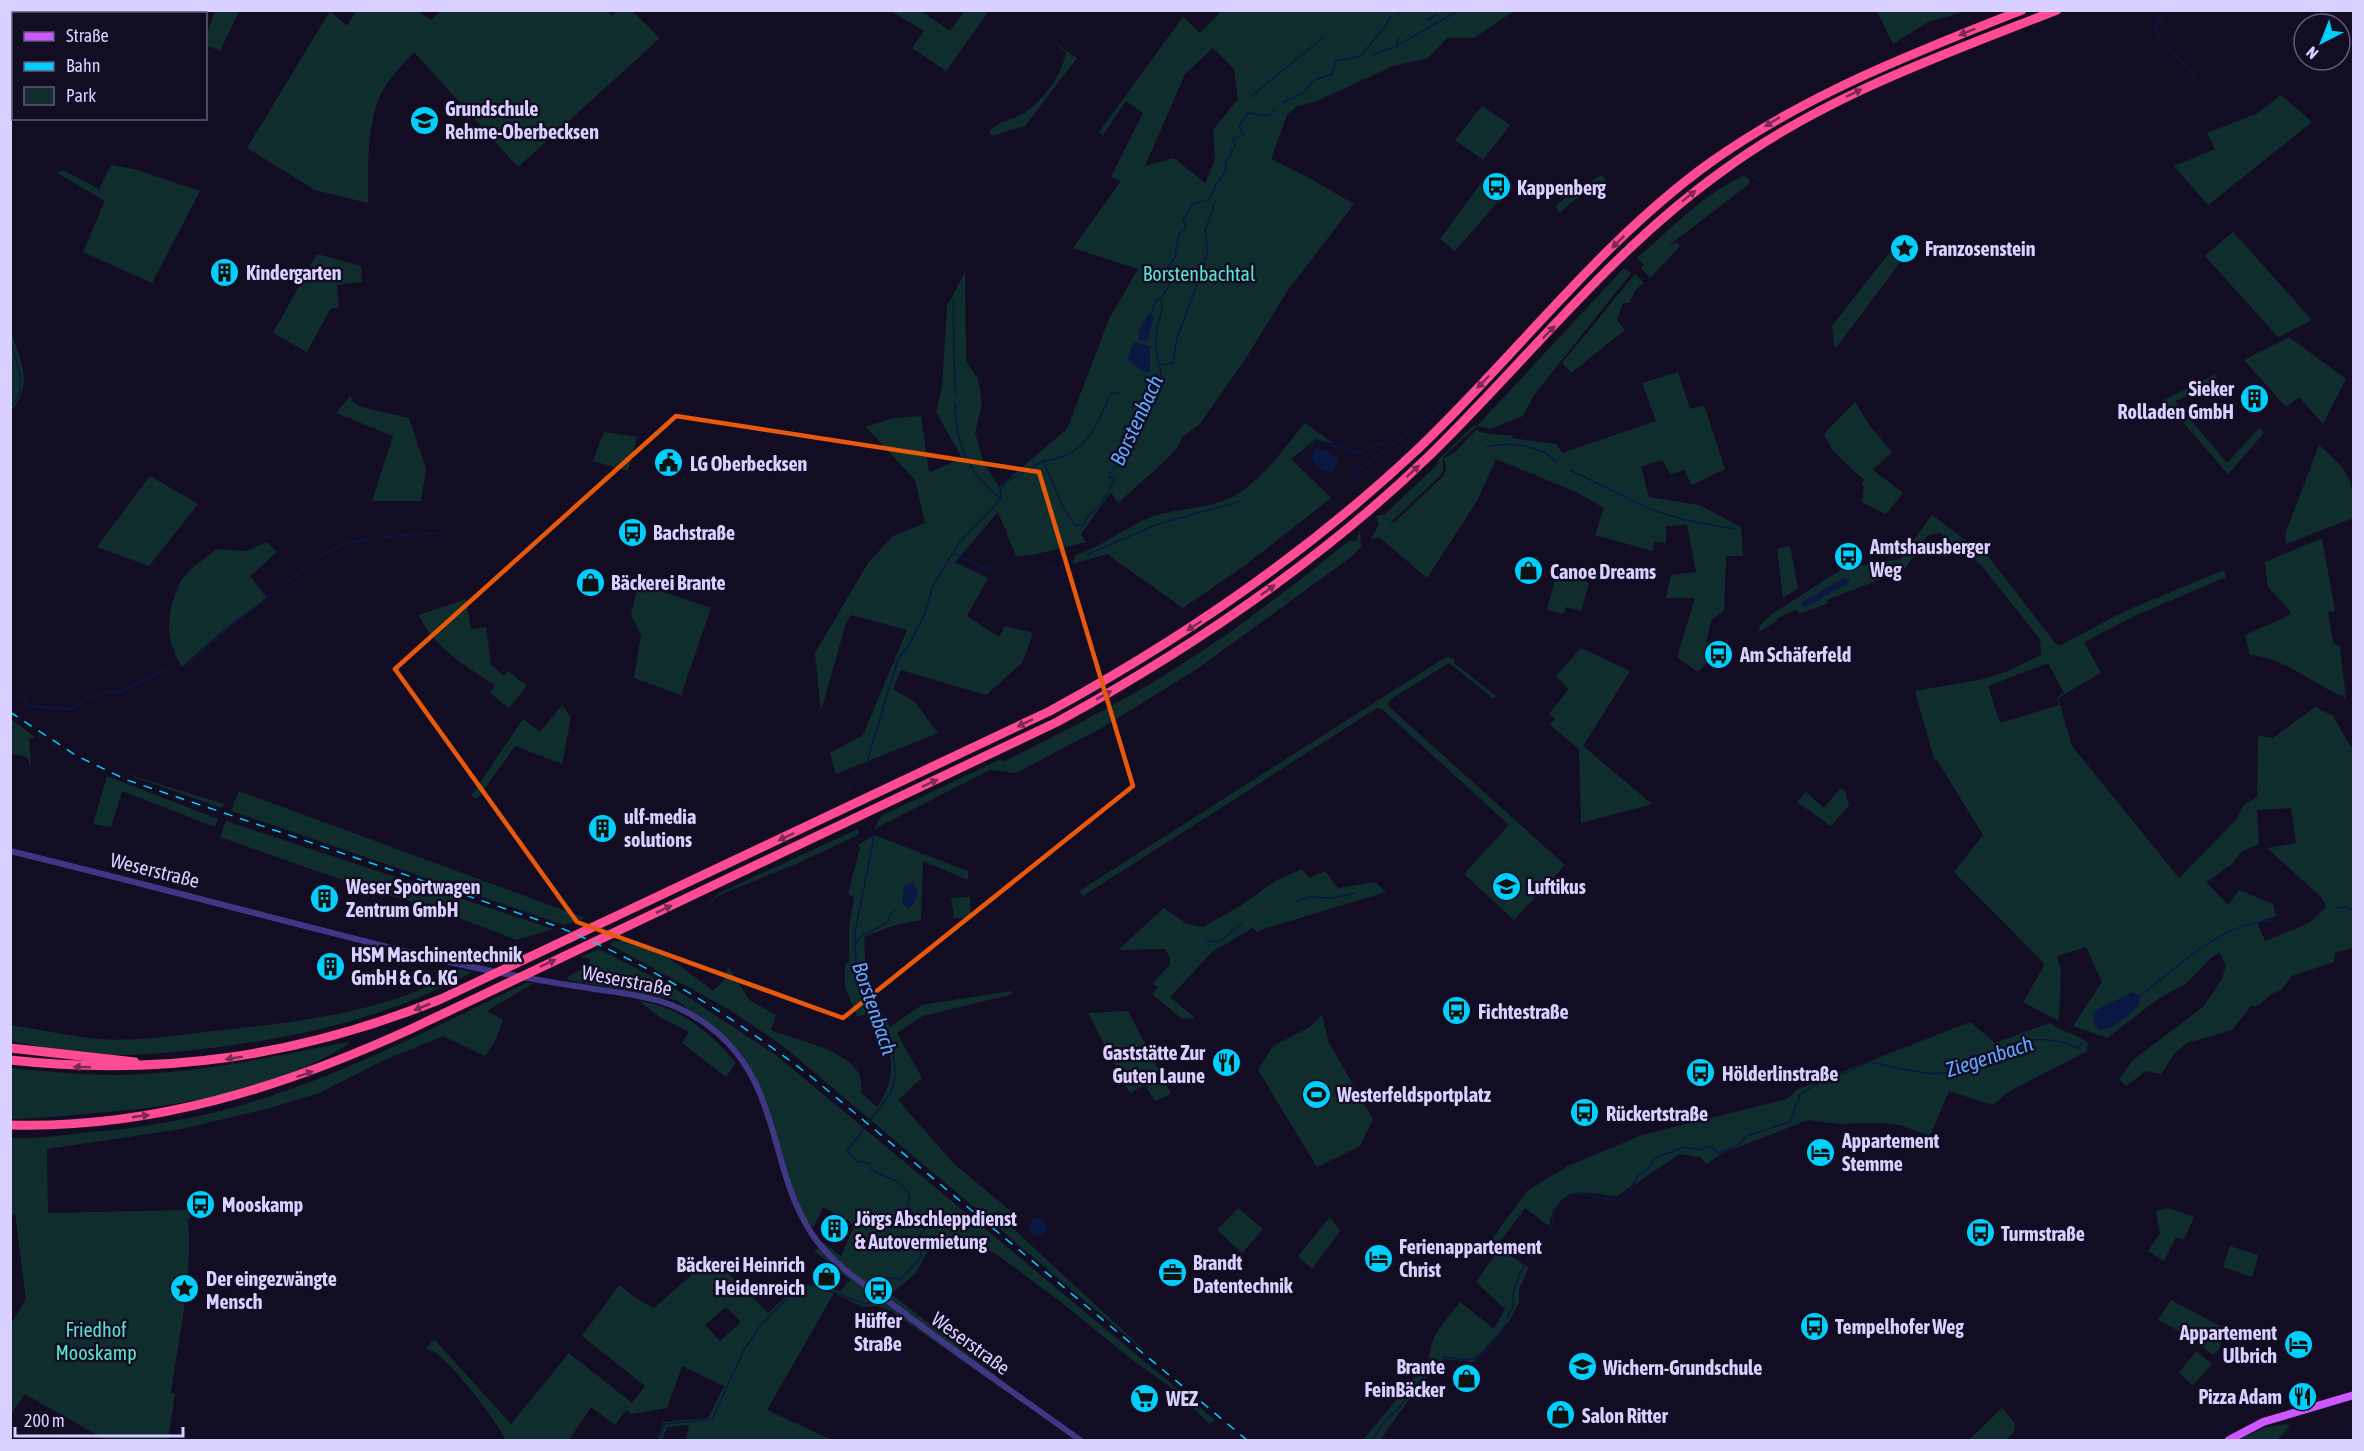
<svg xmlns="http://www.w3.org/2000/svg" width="2364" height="1451" font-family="'Asap Condensed',sans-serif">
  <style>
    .green { fill: #102d2e; fill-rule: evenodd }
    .water { fill: #081842 }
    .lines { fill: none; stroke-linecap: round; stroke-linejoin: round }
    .stream { stroke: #081842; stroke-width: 1.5 }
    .minor { stroke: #3f3684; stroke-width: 6 }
    .major { stroke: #cd57ff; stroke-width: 8 }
    .highway { stroke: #ff4b93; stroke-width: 9 }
    .rail { stroke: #00cffb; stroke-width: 1.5; stroke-dasharray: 9 8; stroke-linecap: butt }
    .oneway { fill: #7d2956 }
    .marked { fill: none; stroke: #e8590c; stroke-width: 4.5; stroke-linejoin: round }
    .labels { text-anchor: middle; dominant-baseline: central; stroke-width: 5; stroke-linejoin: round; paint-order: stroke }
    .poi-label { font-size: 20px; font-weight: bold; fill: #d9d0ff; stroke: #130d24; text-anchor: start }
    .park-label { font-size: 20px; fill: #57e4cb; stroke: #130d24 }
    .street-label { font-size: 20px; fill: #d9d0ff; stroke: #130d24 }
    .water-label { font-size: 21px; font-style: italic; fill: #5ea8ff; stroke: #130d24 }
  </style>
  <rect width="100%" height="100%" fill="#130d24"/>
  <g class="green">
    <path d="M 441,10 L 606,10 L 612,16 L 618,11 L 632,11 L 660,38 L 518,167 L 414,52 C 402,65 387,80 380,96 C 366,129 368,168 368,203 L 315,190 L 247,148 L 330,11 L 347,26 L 356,11 L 418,11 L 431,20 Z"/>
    <path d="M 11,11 L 44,11 L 56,13 L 14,14 L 14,117 L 11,122 Z"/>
    <path d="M 215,11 L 239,11 L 220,51 L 206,45 L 206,36 Z"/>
    <path d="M 891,11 L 921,11 L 950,31 L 965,11 L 989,11 L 946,71 L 912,48 L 924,31 Z"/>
    <path d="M 1222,11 L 1514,11 L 1474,38 L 1447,38 L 1428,58 L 1393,66 L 1317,101 L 1296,107 L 1287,115 L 1271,159 L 1311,179 L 1354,204 L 1288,290 L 1244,361 L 1199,425 L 1183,436 L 1177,448 L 1166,460 L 1118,503 L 1111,492 L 1081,534 L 1086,542 L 1032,555 L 1016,556 L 998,512 L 955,562 L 988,578 L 967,616 L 999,637 L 1005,626 L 1033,633 L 1022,663 L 986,695 L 901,670 L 893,689 L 915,702 L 938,733 L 836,774 L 830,753 L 863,735 L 907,630 L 851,615 L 846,623 L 821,711 L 815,653 L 868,563 L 893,536 L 925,523 L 915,480 L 866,427 L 893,418 L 921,416 L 929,473 L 962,458 L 936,412 L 942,387 L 947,306 L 965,272 L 966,361 L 978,379 L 982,403 L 975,433 L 984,463 L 999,487 L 1067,429 L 1109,319 L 1138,269 L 1073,248 L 1121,181 L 1111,177 L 1143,113 L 1126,101 L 1103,135 L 1099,132 L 1183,17 L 1200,33 ZM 1213,48 L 1234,69 L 1238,99 L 1213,130 L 1215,160 L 1205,183 L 1174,158 L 1145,166 L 1185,74 Z"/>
    <path d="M 1877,11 L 1967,11 L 1928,22 L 1893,44 Z"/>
    <path d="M 1051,40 L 1077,58 L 1025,126 L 992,136 L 989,132 C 999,121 1008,121 1021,115 C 1041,104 1063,74 1066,52 Z"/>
    <path d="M 2281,95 L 2312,122 L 2208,205 L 2174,166 L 2215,149 L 2207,133 L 2258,113 Z"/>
    <path d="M 1482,106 L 1510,125 L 1483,160 L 1455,140 Z"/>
    <path d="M 111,165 L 134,169 L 200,191 L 152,283 L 83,252 L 105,201 L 57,173 L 63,170 L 99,189 Z"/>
    <path d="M 1488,174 L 1509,189 L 1455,251 L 1440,239 Z"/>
    <path d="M 1601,175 L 1606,180 L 1570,203 L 1560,213 L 1557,210 L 1556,206 L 1560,202 Z"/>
    <path d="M 1744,176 L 1749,179 L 1749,184 L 1668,246 L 1677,242 L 1680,246 L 1650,278 L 1641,268 L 1644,265 L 1637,258 C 1670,230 1704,193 1744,176 Z"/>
    <path d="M 2233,232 L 2312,320 L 2278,337 L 2205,256 Z"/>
    <path d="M 1894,247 L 1907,253 L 1835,349 L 1832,326 Z"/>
    <path d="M 317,254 L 361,266 L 362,282 L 337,285 L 339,307 L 330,309 L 307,352 L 273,333 Z"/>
    <path d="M 1624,268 L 1631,273 L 1534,395 L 1523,416 L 1490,429 L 1477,426 L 1443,457 L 1443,471 L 1440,476 L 1389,524 L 1396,521 L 1442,477 L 1446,471 L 1444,458 L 1455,452 L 1476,430 C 1486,435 1500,434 1513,436 L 1512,438 L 1556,444 L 1562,453 L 1656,421 L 1642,383 L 1678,372 L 1690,409 L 1704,405 L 1725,469 L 1692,485 L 1684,470 L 1670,474 L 1662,460 L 1641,467 L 1649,497 L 1699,505 L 1741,527 L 1743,556 L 1726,556 L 1724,611 L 1712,619 L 1706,641 L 1718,652 L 1698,672 L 1677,657 L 1695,598 L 1666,598 L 1671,575 L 1696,572 L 1687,525 L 1666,526 L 1666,543 L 1654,542 L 1653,551 L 1595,535 L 1604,508 L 1576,492 L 1496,459 L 1477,501 L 1427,578 L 1379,537 L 1370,540 L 1379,525 L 1376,516 L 1385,514 L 1438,464 L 1439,459 L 1472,427 L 1478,425 Z"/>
    <path d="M 1635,274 L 1644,283 L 1636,289 L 1629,303 L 1623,303 L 1617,320 L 1625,330 L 1571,373 L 1562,363 Z"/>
    <path d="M 10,329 C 20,361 35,382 11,411 Z"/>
    <path d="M 2289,337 L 2346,379 L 2323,424 L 2299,397 L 2286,407 L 2244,360 Z"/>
    <path d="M 2216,374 L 2217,383 L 2175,401 L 2227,463 L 2259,428 L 2264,433 L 2228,474 L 2164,400 Z"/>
    <path d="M 351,395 L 352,401 L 361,407 L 409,418 L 426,469 L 421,501 L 372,501 L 393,436 L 336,413 Z"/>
    <path d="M 1855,402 L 1870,426 L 1892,452 L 1873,470 L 1903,493 L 1886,514 L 1862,502 L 1864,486 L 1861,484 L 1864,480 L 1833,451 L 1824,434 Z"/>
    <path d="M 1305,423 L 1334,444 L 1316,439 L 1291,459 L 1331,498 L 1248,563 L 1183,608 L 1107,554 L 1072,564 L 1076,555 C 1104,546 1125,527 1151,517 C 1177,508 1204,510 1230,498 C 1260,484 1284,448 1305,423 Z"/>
    <path d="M 604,432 L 637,437 L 628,471 L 593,461 Z"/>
    <path d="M 2319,445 C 2349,473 2354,475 2353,518 L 2286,544 L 2285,535 Z"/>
    <path d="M 150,476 L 198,504 L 149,566 L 97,547 Z"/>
    <path d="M 1932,515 L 1968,542 L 1981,542 L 1981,547 L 2056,644 L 2061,645 L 2125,611 L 2224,570 L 2226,577 L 2139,614 L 2084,642 L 2101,673 L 2058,698 L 2072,746 L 2179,878 L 2236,820 L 2244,805 L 2257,797 L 2258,736 L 2273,738 L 2315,707 L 2333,716 L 2350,746 L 2353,746 L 2353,948 L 2335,953 L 2334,962 L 2292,976 L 2281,990 L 2271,994 L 2259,1005 L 2251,1006 L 2232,1030 L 2187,1043 L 2174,1054 L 2161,1074 L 2146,1071 L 2126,1086 L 2119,1079 L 2133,1060 L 2203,1007 L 2222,979 L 2226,965 L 2220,953 L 2212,957 L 2187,983 L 2158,999 L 2107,1038 L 2073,1026 L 2102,982 L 2086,947 L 2057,956 L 2061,972 L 2059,1021 L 2023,1002 L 2044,966 L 2043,962 L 1954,872 L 1983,835 L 1937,760 L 1934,759 L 1915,691 L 1984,679 L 2008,671 L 2041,655 L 2040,639 L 1981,565 L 1940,533 L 1928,535 L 1904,570 L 1827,600 L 1828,603 L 1799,614 L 1797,610 L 1777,618 L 1777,621 L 1759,632 L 1760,625 L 1772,614 L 1842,569 L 1900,559 ZM 2048,663 L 2064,693 L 2057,697 L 2059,705 L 2000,723 L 1988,686 ZM 2291,808 L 2296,843 L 2267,848 L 2322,898 L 2326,907 L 2309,923 L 2265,941 L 2257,922 L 2276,916 L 2273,904 L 2239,890 L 2228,905 L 2206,882 L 2232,864 L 2242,851 L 2259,844 L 2257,810 Z"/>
    <path d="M 1360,529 L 1361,547 L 1351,557 L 1197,669 L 1105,726 L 1016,773 L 990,770 L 874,829 L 881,816 L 999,760 L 1005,761 C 1064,731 1123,702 1179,666 C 1238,629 1294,585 1349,541 L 1356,541 Z"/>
    <path d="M 2322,538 L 2335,611 L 2328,612 L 2333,643 L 2340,646 L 2346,698 C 2315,686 2285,657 2250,655 L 2245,635 L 2290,615 L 2290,611 L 2268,587 L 2265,562 Z"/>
    <path d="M 267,542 L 277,552 L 250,576 L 267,598 L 222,631 L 182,667 C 164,638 166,612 181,581 C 188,569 206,558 216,549 L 246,551 Z"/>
    <path d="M 1790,546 L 1798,588 L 1783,598 L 1777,549 Z"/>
    <path d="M 1558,569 L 1589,583 L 1581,611 L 1566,607 L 1564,614 L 1547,610 Z"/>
    <path d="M 639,584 L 711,608 L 681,695 L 634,678 L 641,635 L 631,614 Z"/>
    <path d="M 466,599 L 471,629 L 486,627 L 491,665 L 504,676 L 508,671 L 527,686 L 509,708 L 490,693 L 495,686 C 466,665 434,649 419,615 Z"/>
    <path d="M 1581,648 L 1630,671 L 1583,746 L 1652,804 L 1581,823 L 1579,749 L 1550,725 L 1555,719 L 1549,714 L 1569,689 L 1556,676 Z"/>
    <path d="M 1446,657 L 1454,659 L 1454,663 L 1496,696 L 1494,699 L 1449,663 L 1391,699 L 1387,705 L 1565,865 L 1514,920 L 1464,874 L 1509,825 L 1382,709 L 1377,708 L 1083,896 L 1079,891 Z"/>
    <path d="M 562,705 L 571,717 L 562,764 L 515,746 L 477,799 L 471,796 L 523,719 L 540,732 Z"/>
    <path d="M 11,719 L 35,737 L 29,739 L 31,767 L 27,757 L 11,754 Z"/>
    <path d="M 117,771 L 224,804 L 222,808 Z"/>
    <path d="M 107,776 L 218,819 L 215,827 L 122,791 L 111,827 L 93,824 Z"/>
    <path d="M 1841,788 L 1845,791 L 1849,805 L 1831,826 L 1797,802 L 1806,792 L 1824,808 Z"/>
    <path d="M 239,791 L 585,918 L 564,925 L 231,811 Z"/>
    <path d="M 226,821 L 553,929 L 517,940 L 432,908 L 371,890 L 220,837 Z"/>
    <path d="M 858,829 L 859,833 L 856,836 L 794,865 L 719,895 L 703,908 L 719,893 Z"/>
    <path d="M 874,835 L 968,871 L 968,880 L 923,861 L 921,920 L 895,925 L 864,937 L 866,981 L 890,1027 L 922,1005 L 1011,991 L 1013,994 L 923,1016 L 897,1033 L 922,1078 L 898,1100 L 953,1163 L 1012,1212 L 1007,1223 L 1155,1360 L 783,1046 L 730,1010 L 609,944 C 641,928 688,973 713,991 L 725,979 L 728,966 L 749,1000 L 776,1015 L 771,1030 C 796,1041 845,1048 859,1074 C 862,1079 861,1087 861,1093 L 877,1107 C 901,1073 891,1047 872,1014 L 857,1016 L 845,987 L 845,964 L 849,962 L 849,928 L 854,897 L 848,894 L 860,848 L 858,845 Z"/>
    <path d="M 1302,869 L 1309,878 L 1325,871 L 1338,888 L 1375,882 L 1386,892 L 1260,930 L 1259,933 L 1252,928 L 1212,952 L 1170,997 L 1195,1018 L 1182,1019 L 1152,994 L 1158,987 L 1152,984 L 1170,965 L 1170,958 L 1165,949 L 1118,950 L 1164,908 L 1187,924 L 1203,927 L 1242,905 L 1275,881 Z"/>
    <path d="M 970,897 L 971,918 L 954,918 L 951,898 Z"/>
    <path d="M 599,949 L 674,988 L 777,1056 L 1215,1420 L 1210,1424 L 1170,1387 L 1131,1359 L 1061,1302 L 995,1253 L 975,1246 L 949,1241 L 928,1251 L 915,1274 L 891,1294 L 1004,1382 L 1004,1390 L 891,1311 L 877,1306 L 862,1307 L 834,1293 L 767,1410 L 832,1440 L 686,1440 L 689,1425 L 667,1427 L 662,1440 L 658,1440 L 663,1422 L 708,1418 L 724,1386 L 682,1366 L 667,1408 L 631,1414 L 626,1410 L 615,1425 L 591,1407 L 569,1440 L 506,1440 C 499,1424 441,1346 426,1349 L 434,1339 L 511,1424 L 569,1353 L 632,1403 L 645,1386 L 582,1336 L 619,1285 L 637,1299 L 654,1308 L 712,1257 L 768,1313 C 802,1283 795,1278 840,1291 L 850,1280 L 814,1251 L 824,1243 L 841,1256 L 854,1227 L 849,1221 L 823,1207 L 814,1227 L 809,1225 L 800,1212 L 759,1092 L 743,1056 L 717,1029 L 676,1000 L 569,980 L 567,977 L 589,965 L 590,959 L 581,957 ZM 726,1307 L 741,1322 L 720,1341 L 705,1325 Z"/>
    <path d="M 458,969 L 472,972 C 391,1016 310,1035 219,1047 C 171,1053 122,1058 73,1053 C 52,1050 31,1045 11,1041 L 10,1025 C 39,1029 68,1036 97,1039 C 132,1042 171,1036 206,1032 C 284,1023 393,1014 458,969 Z"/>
    <path d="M 526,983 L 534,983 L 487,1011 L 503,1020 L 495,1042 L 485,1056 L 443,1036 L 380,1062 L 319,1093 L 270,1108 L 182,1129 L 47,1149 L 48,1213 L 187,1210 L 191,1218 L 188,1219 C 193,1277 179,1335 171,1393 L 175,1394 L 168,1440 L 106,1440 L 25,1394 L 11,1414 L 11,1324 L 26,1299 L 15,1214 L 11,1214 L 11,1138 C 38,1139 65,1135 93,1132 C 148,1127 205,1117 258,1100 C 352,1071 439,1025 526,983 Z"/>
    <path d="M 639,1001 C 680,1007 710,1032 736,1063 L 726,1077 L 682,1043 L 689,1032 L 660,1017 Z"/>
    <path d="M 1128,1011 L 1171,1094 L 1155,1101 L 1145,1085 L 1130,1093 L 1088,1013 Z"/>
    <path d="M 1322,1015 L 1329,1043 L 1373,1119 L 1360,1146 L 1317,1167 L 1258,1070 L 1273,1046 L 1310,1027 Z"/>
    <path d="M 1970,1022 L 1995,1043 L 2050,1023 C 2064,1033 2077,1034 2088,1043 L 2087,1051 L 2010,1091 L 1992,1105 L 1949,1091 L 1930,1136 L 1900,1125 L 1881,1123 L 1839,1124 L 1808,1120 L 1721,1154 L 1707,1164 L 1700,1157 L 1680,1154 L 1617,1196 C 1583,1192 1557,1183 1549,1226 L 1525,1208 L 1499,1243 L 1501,1249 L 1529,1268 L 1519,1289 L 1519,1303 L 1508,1323 L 1473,1362 L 1443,1359 L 1421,1383 L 1380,1440 L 1363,1440 L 1415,1377 L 1430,1362 C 1427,1338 1446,1321 1460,1302 L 1494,1329 L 1505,1309 L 1476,1282 L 1497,1252 L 1490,1242 L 1527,1191 L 1568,1166 L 1642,1135 L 1787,1099 L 1798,1089 Z"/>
    <path d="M 348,1042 L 349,1044 C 272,1092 174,1108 84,1114 C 60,1116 35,1119 11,1119 L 11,1068 C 55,1072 99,1077 144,1074 C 213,1070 280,1055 348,1042 Z"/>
    <path d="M 1238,1208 L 1263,1229 L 1242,1253 L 1217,1230 Z"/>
    <path d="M 2168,1208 L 2194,1217 L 2184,1240 L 2176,1237 L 2164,1261 L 2148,1251 L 2160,1234 L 2156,1211 Z"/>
    <path d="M 1330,1217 L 1340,1231 L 1312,1269 L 1298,1256 Z"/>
    <path d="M 2267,1228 L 2252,1277 L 2223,1267 L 2230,1246 L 2258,1255 Z"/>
    <path d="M 2171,1300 L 2226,1329 L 2219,1349 L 2213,1355 L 2190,1337 L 2158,1320 Z"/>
    <path d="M 2196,1351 L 2212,1364 L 2193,1385 L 2179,1373 Z"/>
    <path d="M 2002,1408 L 2015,1424 L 2014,1432 L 2005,1440 L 1969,1440 Z"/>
    <path d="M 2286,1424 L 2290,1426 L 2277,1440 L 2238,1440 L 2266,1427 Z"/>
  </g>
  <g class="water">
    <path d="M 1149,313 L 1154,316 L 1147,341 L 1139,340 L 1139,329 Z"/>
    <path d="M 1134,342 L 1150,346 L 1150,372 L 1144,372 L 1127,359 Z"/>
    <path d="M 1316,449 L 1330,452 L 1339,460 L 1333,472 C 1324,473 1313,464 1311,455 Z"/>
    <path d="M 1844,578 L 1850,579 L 1848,583 L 1806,607 L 1802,606 L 1802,602 Z"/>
    <path d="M 912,883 L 918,890 L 915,902 L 909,909 L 902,903 L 904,886 Z"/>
    <path d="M 2133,992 L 2140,996 L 2140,1004 C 2130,1014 2115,1029 2100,1030 L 2095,1026 L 2093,1016 L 2096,1010 Z"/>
    <circle cx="1038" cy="1227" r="9"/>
  </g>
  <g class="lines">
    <g class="stream">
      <path d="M 2163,13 L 2155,31 L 2195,77"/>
      <path d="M 1397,15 L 1399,10"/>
      <path d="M 1427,20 L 1436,15"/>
      <path d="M 1396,46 L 1399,37"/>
      <path d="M 1361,55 L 1384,28 L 1391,16"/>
      <path d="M 1373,55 L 1396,46 L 1460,10"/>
      <path d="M 1250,97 L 1324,37"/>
      <path d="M 1282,103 L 1303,93 L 1314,80 L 1332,74 L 1336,61 L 1362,56"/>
      <path d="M 1749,175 L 1759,180 L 1763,179"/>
      <path d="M 953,300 L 955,394"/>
      <path d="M 1151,314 L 1156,300 L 1160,298"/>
      <path d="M 10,338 C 14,359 32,390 10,406"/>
      <path d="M 1160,365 L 1173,363 L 1177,338 L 1203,269 L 1208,250 L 1205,231 L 1215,202"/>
      <path d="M 955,404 C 956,446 967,472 1000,498"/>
      <path d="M 1487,447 C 1507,441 1542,445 1556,462"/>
      <path d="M 1298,459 L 1316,441 L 1360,453 L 1378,444 L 1384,444"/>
      <path d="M 1044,461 C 1087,455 1095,429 1111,393 L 1119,393"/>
      <path d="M 1353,466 L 1357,464 L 1367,473"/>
      <path d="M 1570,470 L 1652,510 L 1685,520 L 1734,529"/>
      <path d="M 1340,490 L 1361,468 L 1451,402"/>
      <path d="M 452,532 L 462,525"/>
      <path d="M 381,537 L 441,533"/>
      <path d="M 955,554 L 984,568 L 996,568"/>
      <path d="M 1088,554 L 1158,524 L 1241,501"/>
      <path d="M 1043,565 L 1057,568 L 1063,566"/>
      <path d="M 186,667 L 224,631 L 324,554 L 344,544 L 371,538"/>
      <path d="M 10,694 L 21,697 L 29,706 L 71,709 L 85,700 L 101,693 L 122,691 L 168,669"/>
      <path d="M 850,791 L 850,783 L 864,772 L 898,659 L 910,643 L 925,613 L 933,586 L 958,544 L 1001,499 L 1000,490 L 1006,482 L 1043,461 L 1065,511 L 1076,526 L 1085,524 L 1087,517 L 1101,504 L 1115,479 L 1109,477 L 1109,474 L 1119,464 L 1118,449 L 1126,443 C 1126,439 1157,381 1161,377 C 1160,362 1154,350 1156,335 C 1157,321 1165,310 1161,298 L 1170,284 L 1166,270 L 1175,257 L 1179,234 L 1186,228 L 1183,220 L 1194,203 C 1212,201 1211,197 1217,182 C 1224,177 1227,168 1226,160 L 1232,155 L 1231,151 L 1235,147 L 1233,139 L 1244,135 L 1239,126 L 1248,113 L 1269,116 L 1276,109"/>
      <path d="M 868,824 L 873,835 L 872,848 L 855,931 L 856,962 L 869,998 L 889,1034 L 896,1073 L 891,1093 L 847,1151 L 856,1161 L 869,1163 L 872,1170 C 885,1178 904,1179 910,1198 L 907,1202 L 915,1217 L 926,1227 L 919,1236 L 921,1257 L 901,1279 L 888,1278 L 882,1288"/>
      <path d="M 1296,902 L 1309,897 L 1332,898 L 1355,893"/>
      <path d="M 2336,908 L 2347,907 L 2354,910"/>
      <path d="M 1206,941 L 1219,942 L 1242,923"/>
      <path d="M 854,945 L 863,935 L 887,923 L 891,913 L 897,909"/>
      <path d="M 2140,996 C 2180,966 2218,924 2272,920"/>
      <path d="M 1798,1102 L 1800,1094 C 1809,1091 1814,1084 1824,1080 C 1839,1074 1853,1072 1867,1062 C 1896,1066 1927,1079 1956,1071 C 1968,1067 1980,1059 1991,1057 L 1994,1050 L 2001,1052 C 2021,1034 2058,1038 2078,1048 L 2082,1043"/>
      <path d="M 1625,1196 C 1631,1191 1632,1185 1636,1179 C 1642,1171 1651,1169 1655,1158 L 1684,1147 L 1701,1150 L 1709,1146 L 1720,1153 L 1739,1145 L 1746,1136 L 1790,1122 L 1796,1105"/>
      <path d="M 1550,1228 L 1553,1224 L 1552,1214 C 1574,1174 1592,1205 1621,1199"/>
      <path d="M 1508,1318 L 1509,1312 L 1513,1309 C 1514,1304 1512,1300 1513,1295 C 1516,1278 1533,1243 1547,1232"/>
      <path d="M 1442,1357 C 1450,1357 1459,1360 1466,1360 C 1485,1359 1496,1337 1506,1324"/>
      <path d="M 660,1440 L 664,1424 L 712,1419 L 744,1350 L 761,1325 L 790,1295 L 809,1284 L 866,1304 L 873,1299"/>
      <path d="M 1372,1440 C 1377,1435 1380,1425 1385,1421 C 1404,1405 1417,1384 1433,1364"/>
    </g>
    <path class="minor" d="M 10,851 C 154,886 297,925 440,960 C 485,970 530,979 575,986 C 629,995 671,994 715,1031 C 782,1087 768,1167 812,1234 C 833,1266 870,1288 900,1310 C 959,1355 1020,1397 1080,1440"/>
    <path class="major" d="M 2229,1440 L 2263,1422 L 2354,1395"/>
    <g class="highway">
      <path d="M 10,1048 L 135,1062"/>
      <path d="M 10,1060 C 162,1077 300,1056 441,999 L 1050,711 C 1184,638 1309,552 1420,447 C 1518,353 1601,241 1711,162 C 1807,94 1913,53 2022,10"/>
      <path d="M 10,1125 C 151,1129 284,1087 411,1029 L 1057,722 C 1192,648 1320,562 1431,454 C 1527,360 1611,251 1721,172 C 1822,97 1940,56 2057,10"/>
    </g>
    <path class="rail" d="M 10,712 L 77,756 L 127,780 L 556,926 C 650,964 734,1017 814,1079 L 1247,1440"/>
  </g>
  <defs><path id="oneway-solid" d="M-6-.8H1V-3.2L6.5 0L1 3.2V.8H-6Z" transform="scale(1.5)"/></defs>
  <g class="oneway">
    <use href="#oneway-solid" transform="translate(1967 32) rotate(158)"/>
    <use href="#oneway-solid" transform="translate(1854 93) rotate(-26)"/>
    <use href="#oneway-solid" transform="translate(1772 122) rotate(149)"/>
    <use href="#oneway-solid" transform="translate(1689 196) rotate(-39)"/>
    <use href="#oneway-solid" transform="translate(1618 242) rotate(135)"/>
    <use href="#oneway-solid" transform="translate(1549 332) rotate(-46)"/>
    <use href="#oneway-solid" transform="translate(1483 382) rotate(134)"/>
    <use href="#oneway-solid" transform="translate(1413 471) rotate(-42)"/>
    <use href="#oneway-solid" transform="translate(1268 590) rotate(-36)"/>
    <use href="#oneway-solid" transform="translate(1194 626) rotate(147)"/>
    <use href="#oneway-solid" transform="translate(1104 695) rotate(-29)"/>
    <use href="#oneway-solid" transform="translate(1025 723) rotate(154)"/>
    <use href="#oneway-solid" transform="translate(930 783) rotate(-25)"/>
    <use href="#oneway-solid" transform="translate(786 837) rotate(155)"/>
    <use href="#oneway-solid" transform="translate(664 909) rotate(-25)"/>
    <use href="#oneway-solid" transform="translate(548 963) rotate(-25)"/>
    <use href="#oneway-solid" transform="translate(422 1007) rotate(158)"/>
    <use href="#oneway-solid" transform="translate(234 1058) rotate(171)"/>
    <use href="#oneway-solid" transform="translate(82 1067) rotate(-178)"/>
    <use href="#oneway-solid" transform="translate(305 1074) rotate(-18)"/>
    <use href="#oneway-solid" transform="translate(141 1116) rotate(-8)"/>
  </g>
  <path class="marked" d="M 676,416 L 1039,472 L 1133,786 L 843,1018 L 577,922 L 395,669 Z"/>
  <defs>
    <symbol id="school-disc" viewBox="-11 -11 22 22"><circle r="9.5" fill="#00cffb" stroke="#130d24"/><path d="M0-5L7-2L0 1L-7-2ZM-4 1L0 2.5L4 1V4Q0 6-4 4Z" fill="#111"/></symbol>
    <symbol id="bus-disc" viewBox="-11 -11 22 22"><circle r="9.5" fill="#00cffb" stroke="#130d24"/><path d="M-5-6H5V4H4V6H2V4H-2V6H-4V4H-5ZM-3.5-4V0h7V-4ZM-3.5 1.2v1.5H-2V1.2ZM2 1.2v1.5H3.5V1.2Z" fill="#111"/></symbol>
    <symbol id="sight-disc" viewBox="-11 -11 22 22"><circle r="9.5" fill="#00cffb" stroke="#130d24"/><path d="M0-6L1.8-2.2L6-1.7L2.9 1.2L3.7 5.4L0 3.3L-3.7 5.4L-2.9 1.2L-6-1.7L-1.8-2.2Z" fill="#111"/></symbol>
    <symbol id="building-disc" viewBox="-11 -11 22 22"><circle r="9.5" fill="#00cffb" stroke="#130d24"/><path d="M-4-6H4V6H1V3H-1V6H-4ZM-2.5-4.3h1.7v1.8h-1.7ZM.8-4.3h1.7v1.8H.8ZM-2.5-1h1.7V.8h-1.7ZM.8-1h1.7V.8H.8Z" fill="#111"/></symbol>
    <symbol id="civic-disc" viewBox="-11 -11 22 22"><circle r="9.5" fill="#00cffb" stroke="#130d24"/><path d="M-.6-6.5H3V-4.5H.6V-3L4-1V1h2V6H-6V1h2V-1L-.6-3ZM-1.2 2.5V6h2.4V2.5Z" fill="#111"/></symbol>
    <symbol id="shop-disc" viewBox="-11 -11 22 22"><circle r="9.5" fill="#00cffb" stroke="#130d24"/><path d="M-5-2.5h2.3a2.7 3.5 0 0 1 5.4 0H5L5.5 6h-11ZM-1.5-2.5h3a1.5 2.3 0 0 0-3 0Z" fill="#111"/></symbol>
    <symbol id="restaurant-disc" viewBox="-11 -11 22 22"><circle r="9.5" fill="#00cffb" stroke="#130d24"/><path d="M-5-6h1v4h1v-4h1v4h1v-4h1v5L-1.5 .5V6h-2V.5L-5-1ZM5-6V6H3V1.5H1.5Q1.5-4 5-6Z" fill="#111"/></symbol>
    <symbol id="stadium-disc" viewBox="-11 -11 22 22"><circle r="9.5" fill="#00cffb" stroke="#130d24"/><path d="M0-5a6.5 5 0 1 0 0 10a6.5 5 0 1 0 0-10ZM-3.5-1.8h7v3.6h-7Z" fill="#111"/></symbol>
    <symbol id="hotel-disc" viewBox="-11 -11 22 22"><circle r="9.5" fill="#00cffb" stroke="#130d24"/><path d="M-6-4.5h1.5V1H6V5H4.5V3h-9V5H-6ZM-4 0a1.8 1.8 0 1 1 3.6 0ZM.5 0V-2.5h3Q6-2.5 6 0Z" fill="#111"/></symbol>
    <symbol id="office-disc" viewBox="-11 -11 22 22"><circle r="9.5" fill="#00cffb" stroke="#130d24"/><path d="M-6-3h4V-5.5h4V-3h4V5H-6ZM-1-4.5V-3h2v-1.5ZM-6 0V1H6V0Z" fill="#111"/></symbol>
    <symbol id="supermarket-disc" viewBox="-11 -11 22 22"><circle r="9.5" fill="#00cffb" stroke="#130d24"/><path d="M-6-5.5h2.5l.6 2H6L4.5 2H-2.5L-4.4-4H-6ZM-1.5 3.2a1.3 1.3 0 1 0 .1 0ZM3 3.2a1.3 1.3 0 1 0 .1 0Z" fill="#111"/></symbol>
  </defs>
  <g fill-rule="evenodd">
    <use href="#school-disc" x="408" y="104" width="33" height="33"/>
    <use href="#bus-disc" x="1480" y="170" width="33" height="33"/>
    <use href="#sight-disc" x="1888" y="232" width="33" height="33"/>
    <use href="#building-disc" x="208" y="256" width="33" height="33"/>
    <use href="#building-disc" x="2238" y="382" width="33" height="33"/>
    <use href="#civic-disc" x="652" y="446" width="33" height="33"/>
    <use href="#bus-disc" x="616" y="516" width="33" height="33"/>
    <use href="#bus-disc" x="1832" y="540" width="33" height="33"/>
    <use href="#shop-disc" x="1512" y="554" width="33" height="33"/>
    <use href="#shop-disc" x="574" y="566" width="33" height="33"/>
    <use href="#bus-disc" x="1702" y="638" width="33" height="33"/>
    <use href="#building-disc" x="586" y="812" width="33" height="33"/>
    <use href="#school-disc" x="1490" y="870" width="33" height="33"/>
    <use href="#building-disc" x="308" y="882" width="33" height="33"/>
    <use href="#building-disc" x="314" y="950" width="33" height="33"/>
    <use href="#bus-disc" x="1440" y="994" width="33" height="33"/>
    <use href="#restaurant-disc" x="1210" y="1046" width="33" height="33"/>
    <use href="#bus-disc" x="1684" y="1056" width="33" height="33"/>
    <use href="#stadium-disc" x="1300" y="1078" width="33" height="33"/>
    <use href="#bus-disc" x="1568" y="1096" width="33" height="33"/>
    <use href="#hotel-disc" x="1804" y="1136" width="33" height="33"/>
    <use href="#bus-disc" x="184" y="1188" width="33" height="33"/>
    <use href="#building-disc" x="818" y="1212" width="33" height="33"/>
    <use href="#bus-disc" x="1964" y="1216" width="33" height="33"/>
    <use href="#hotel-disc" x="1362" y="1242" width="33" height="33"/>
    <use href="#office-disc" x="1156" y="1256" width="33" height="33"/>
    <use href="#shop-disc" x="810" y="1260" width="33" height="33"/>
    <use href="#sight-disc" x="168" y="1272" width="33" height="33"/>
    <use href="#bus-disc" x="862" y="1274" width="33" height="33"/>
    <use href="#bus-disc" x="1798" y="1310" width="33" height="33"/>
    <use href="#hotel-disc" x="2282" y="1328" width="33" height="33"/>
    <use href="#school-disc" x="1566" y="1350" width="33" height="33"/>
    <use href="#shop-disc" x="1450" y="1362" width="33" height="33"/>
    <use href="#restaurant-disc" x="2286" y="1380" width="33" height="33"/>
    <use href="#supermarket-disc" x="1128" y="1382" width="33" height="33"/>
    <use href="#shop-disc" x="1544" y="1398" width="33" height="33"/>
  </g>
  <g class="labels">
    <g class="poi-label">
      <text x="445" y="108">Grundschule<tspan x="445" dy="23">Rehme-Oberbecksen</tspan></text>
      <text x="1517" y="187">Kappenberg</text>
      <text x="1925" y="248">Franzosenstein</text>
      <text x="246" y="272">Kindergarten</text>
      <text x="2234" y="388" text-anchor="end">Sieker<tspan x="2234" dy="23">Rolladen GmbH</tspan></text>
      <text x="690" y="463">LG Oberbecksen</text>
      <text x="653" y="532">Bachstraße</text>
      <text x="1870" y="546">Amtshausberger<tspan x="1870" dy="23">Weg</tspan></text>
      <text x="1550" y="571">Canoe Dreams</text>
      <text x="611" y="582">Bäckerei Brante</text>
      <text x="1740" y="654">Am Schäferfeld</text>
      <text x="624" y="816">ulf-media<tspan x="624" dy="23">solutions</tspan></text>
      <text x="346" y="886">Weser Sportwagen<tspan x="346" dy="23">Zentrum GmbH</tspan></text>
      <text x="1527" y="886">Luftikus</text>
      <text x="351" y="954">HSM Maschinentechnik<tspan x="351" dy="23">GmbH &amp; Co. KG</tspan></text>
      <text x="1478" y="1011">Fichtestraße</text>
      <text x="1205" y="1052" text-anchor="end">Gaststätte Zur<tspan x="1205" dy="23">Guten Laune</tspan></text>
      <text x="1722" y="1073">Hölderlinstraße</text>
      <text x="1337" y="1094">Westerfeldsportplatz</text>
      <text x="1606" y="1113">Rückertstraße</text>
      <text x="1842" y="1140">Appartement<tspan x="1842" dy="23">Stemme</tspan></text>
      <text x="222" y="1204">Mooskamp</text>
      <text x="855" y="1218">Jörgs Abschleppdienst<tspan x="855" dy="23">&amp; Autovermietung</tspan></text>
      <text x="2001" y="1233">Turmstraße</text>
      <text x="1399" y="1246">Ferienappartement<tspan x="1399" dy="23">Christ</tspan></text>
      <text x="1193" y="1262">Brandt<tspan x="1193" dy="23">Datentechnik</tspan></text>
      <text x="805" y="1264" text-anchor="end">Bäckerei Heinrich<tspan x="805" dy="23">Heidenreich</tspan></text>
      <text x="206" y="1278">Der eingezwängte<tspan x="206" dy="23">Mensch</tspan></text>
      <text x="878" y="1320" text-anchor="middle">Hüffer<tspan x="878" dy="23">Straße</tspan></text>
      <text x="1835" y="1326">Tempelhofer Weg</text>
      <text x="2277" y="1332" text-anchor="end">Appartement<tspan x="2277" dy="23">Ulbrich</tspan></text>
      <text x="1445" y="1366" text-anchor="end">Brante<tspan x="1445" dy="23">FeinBäcker</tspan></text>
      <text x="1603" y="1367">Wichern-Grundschule</text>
      <text x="2282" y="1396" text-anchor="end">Pizza Adam</text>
      <text x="1166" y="1398">WEZ</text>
      <text x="1582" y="1415">Salon Ritter</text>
    </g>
    <g class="park-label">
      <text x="1199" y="273">Borstenbachtal</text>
      <text x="96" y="1329">Friedhof<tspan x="96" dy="23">Mooskamp</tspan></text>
    </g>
    <g class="street-label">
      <text transform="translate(155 870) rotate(14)">Weserstraße</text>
      <text transform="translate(627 980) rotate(11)">Weserstraße</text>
      <text transform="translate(971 1343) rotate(36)">Weserstraße</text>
    </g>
    <g class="water-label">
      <text transform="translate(1136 420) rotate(-65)">Borstenbach</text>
      <text transform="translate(875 1008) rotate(71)">Borstenbach</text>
      <text transform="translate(1989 1056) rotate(-18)">Ziegenbach</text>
    </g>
  </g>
  <rect width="2364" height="1451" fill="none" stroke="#d9d0ff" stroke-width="24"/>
  <rect x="12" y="12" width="195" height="108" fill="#130d24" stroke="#625b7c" stroke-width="1.5"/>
  <rect x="24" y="32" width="30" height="9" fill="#cd57ff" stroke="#625b7c" stroke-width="1.5"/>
  <text x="66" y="42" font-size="18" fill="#d9d0ff">Straße</text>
  <rect x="24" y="62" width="30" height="9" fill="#00cffb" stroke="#625b7c" stroke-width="1.5"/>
  <text x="66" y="72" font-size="18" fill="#d9d0ff">Bahn</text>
  <rect x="24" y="87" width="30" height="18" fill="#102d2e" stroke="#625b7c" stroke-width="1.5"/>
  <text x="66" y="102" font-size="18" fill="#d9d0ff">Park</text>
  <g transform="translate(2322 42) rotate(222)"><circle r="28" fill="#130d24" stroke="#625b7c" stroke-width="1.5"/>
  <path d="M0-4.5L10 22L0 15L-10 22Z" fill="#00cffb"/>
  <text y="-9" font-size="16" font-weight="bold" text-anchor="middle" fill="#d9d0ff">N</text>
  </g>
  <path d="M15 1427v9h168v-9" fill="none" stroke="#d9d0ff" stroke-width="3"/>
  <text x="24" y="1427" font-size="18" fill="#d9d0ff" stroke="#130d24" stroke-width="4.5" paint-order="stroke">200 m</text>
</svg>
